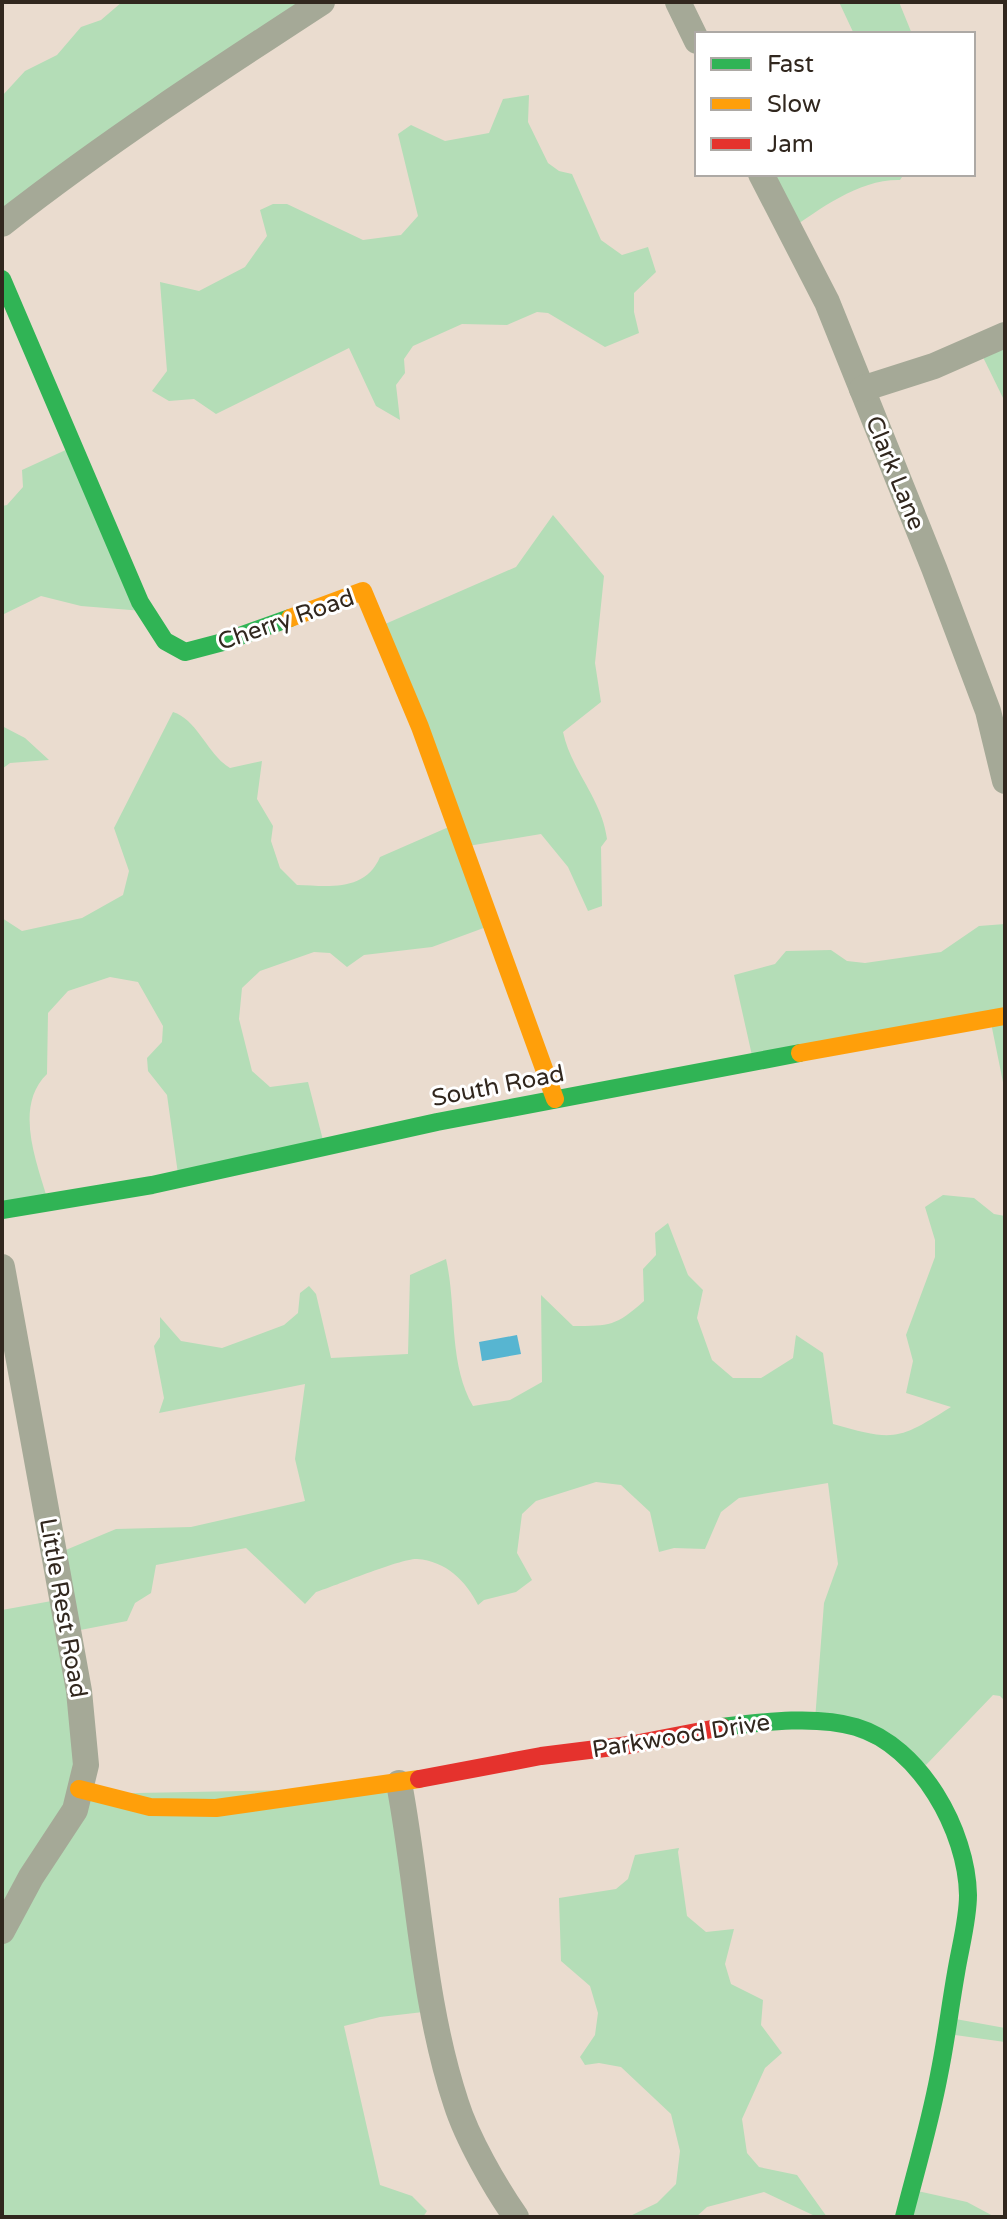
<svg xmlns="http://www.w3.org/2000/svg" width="1007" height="2219" font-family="'Varela Round',sans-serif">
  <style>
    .green { fill: #b4ddb7 }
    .water { fill: #57b5d1 }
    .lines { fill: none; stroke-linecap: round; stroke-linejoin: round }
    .street { stroke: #a5a997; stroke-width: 26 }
    .fast { stroke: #30b455; stroke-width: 18 }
    .slow { stroke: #ff9f0a; stroke-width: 18 }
    .jam { stroke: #e5322d; stroke-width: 18 }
    .labels { text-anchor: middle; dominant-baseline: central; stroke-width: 6; stroke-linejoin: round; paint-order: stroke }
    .street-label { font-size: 24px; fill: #31271e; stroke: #fff }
  </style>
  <rect width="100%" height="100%" fill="#eadccf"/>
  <g class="green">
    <path d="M 122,2 L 321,2 L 2,226 L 2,96 L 25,71 L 57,55 L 81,27 L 101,20 Z"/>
    <path d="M 839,2 L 899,2 L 912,34 L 854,34 Z"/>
    <path d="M 529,95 L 528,122 L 548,163 L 559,171 L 572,174 L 601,240 L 622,255 L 648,247 L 656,272 L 634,293 L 634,312 L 639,333 L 605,347 L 548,313 L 537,312 L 507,325 L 462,324 L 413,346 L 404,359 L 405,373 L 396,385 L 400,420 L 376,406 L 349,348 L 216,414 L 194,399 L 169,401 L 152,391 L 167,371 L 160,282 L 199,291 L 245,267 L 267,236 L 260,210 L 273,204 L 287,204 L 363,240 L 401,235 L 418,216 L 398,134 L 411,125 L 445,141 L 489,133 L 503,99 Z"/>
    <path d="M 761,174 L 904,174 L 900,180 C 859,179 820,209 788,231 Z"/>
    <path d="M 1005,335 L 1005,402 L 979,349 Z"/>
    <path d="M 70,448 L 143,611 L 81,606 L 41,596 L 2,615 L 2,506 L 7,505 L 23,487 L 22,470 Z"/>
    <path d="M 553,515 L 604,576 L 595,663 L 601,702 L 563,732 C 571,770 602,799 607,839 L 601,847 L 602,906 L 588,911 L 568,867 L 541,834 L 462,847 L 489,926 L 432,947 L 364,955 L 347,967 L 330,953 L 314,952 L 260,971 L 242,988 L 239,1019 L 252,1071 L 270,1087 L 308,1082 L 324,1144 L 179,1181 L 167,1095 L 148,1071 L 147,1058 L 162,1042 L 163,1026 L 138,982 L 110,977 L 68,991 L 48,1013 L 47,1074 C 14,1106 36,1160 47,1198 L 2,1211 L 2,918 L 22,931 L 82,918 L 123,895 L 129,871 L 114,828 L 173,712 C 198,720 207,754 230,768 L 262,761 L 257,799 L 273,826 L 271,841 L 280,868 L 297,885 C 329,886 365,892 380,857 L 451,826 L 376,628 L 516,567 Z"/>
    <path d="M 2,726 L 25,738 L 49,760 L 10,763 L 2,769 Z"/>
    <path d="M 1005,924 L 1005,1092 L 991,1023 L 753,1060 L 734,975 L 775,964 L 786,951 L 831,950 L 847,961 L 865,963 L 941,952 L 979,926 Z"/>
    <path d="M 943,1195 L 974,1198 L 994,1214 L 1005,1216 L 1005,1701 L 1000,1696 L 993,1695 L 926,1765 L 815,1720 L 824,1603 L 838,1564 L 828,1483 L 739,1498 L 721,1512 L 705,1549 L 674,1548 L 659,1552 L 650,1512 L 621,1485 L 596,1482 L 536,1501 L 522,1514 L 517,1553 L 532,1580 L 516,1592 L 484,1600 L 478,1605 C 466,1581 446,1561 417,1559 C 402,1558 335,1586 316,1592 L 305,1604 L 246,1548 L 156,1565 L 151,1593 L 135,1603 L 127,1621 L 70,1632 L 84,1794 L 398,1788 L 432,2011 L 380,2017 L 344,2026 L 380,2185 L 412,2196 L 427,2211 L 423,2217 L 2,2217 L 2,1610 L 57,1600 L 49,1557 L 116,1529 L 191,1527 L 305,1501 L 295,1459 L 305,1384 L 159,1413 L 164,1398 L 154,1346 L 160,1337 L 160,1317 L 181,1341 L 222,1348 L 284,1325 L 298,1313 L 300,1293 L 309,1286 L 316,1294 L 331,1358 L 408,1354 L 410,1275 L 446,1259 C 457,1307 448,1363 473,1406 L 510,1400 L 542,1382 L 541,1295 L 573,1326 C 610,1326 616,1326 644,1301 L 643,1269 L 656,1255 L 655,1233 L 668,1223 L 688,1275 L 703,1290 L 697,1318 L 712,1360 L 733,1378 L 761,1378 L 793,1358 L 796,1335 L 823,1353 L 833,1424 C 894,1441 897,1441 951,1407 L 906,1393 L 913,1361 L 906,1335 L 935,1257 L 935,1240 L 925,1207 Z"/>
    <path d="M 679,1848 L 678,1852 L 687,1916 L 706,1932 L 734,1929 L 725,1964 L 731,1984 L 763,2000 L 761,2025 L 782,2053 L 765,2068 L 742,2119 L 747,2153 L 759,2167 L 797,2175 L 827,2217 L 817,2217 L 764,2192 L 707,2207 L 696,2217 L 628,2217 L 657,2203 L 676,2184 L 680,2151 L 671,2114 L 621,2067 L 599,2063 L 585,2065 L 580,2057 L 595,2035 L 598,2013 L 590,1986 L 561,1961 L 559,1898 L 616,1889 L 628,1879 L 635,1855 Z"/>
    <path d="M 950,2018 L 1005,2028 L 1005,2042 L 955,2035 Z"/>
    <path d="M 913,2190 L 967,2202 L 995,2217 L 904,2217 Z"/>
  </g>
  <path class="water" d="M 517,1335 L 521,1354 L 482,1361 L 479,1342 Z"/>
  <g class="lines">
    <g class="street">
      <path d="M 678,2 L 697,41"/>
      <path d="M 761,174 L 827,302 L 934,568 L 988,711 L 1005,781"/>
      <path d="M 2,224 C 104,144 213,73 322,2"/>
      <path d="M 862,389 L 934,366 L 1005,335"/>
      <path d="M 2,1267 L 79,1691 L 86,1765 L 75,1810 L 31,1877 L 2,1931"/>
      <path d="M 399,1783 C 419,1889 422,2000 456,2103 C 467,2138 495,2187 516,2217"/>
    </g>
    <g class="fast">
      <path d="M 2,279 L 140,602 L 165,641 L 185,652 L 223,642 L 290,618"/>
      <path d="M 2,1210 L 152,1185 L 437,1122 L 800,1053"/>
      <path d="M 722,1727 C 763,1722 816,1715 856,1727 C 920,1746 967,1831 968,1895 C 968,1920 960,1948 956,1973 C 950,2007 946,2041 939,2075 C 930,2123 916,2170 904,2217"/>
    </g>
    <g class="slow">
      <path d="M 290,618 L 363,591 L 420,727 L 555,1099"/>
      <path d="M 800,1053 L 1005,1016"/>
      <path d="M 79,1789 L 150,1807 L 216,1808 L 419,1779"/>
    </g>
    <path class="jam" d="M 419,1779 L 541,1756 L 629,1745 L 722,1727"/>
  </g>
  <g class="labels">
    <g class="street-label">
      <text transform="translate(895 473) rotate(68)">Clark Lane</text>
      <text transform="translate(286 620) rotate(-19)">Cherry Road</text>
      <text transform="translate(498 1086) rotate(-11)">South Road</text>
      <text transform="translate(63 1608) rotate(80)">Little Rest Road</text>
      <text transform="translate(681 1736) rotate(-9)">Parkwood Drive</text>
    </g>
  </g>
  <rect width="1007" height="2219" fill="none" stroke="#31271e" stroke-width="8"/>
  <rect x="695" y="32" width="280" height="144" fill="#ffffff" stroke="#ada9a5" stroke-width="2"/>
  <rect x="711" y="58" width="40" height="12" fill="#30b455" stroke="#ada9a5" stroke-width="2"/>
  <text x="767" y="72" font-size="24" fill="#31271e">Fast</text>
  <rect x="711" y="98" width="40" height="12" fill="#ff9f0a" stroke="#ada9a5" stroke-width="2"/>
  <text x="767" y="112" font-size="24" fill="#31271e">Slow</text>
  <rect x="711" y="138" width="40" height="12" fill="#e5322d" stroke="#ada9a5" stroke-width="2"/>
  <text x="767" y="152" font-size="24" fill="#31271e">Jam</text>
</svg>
